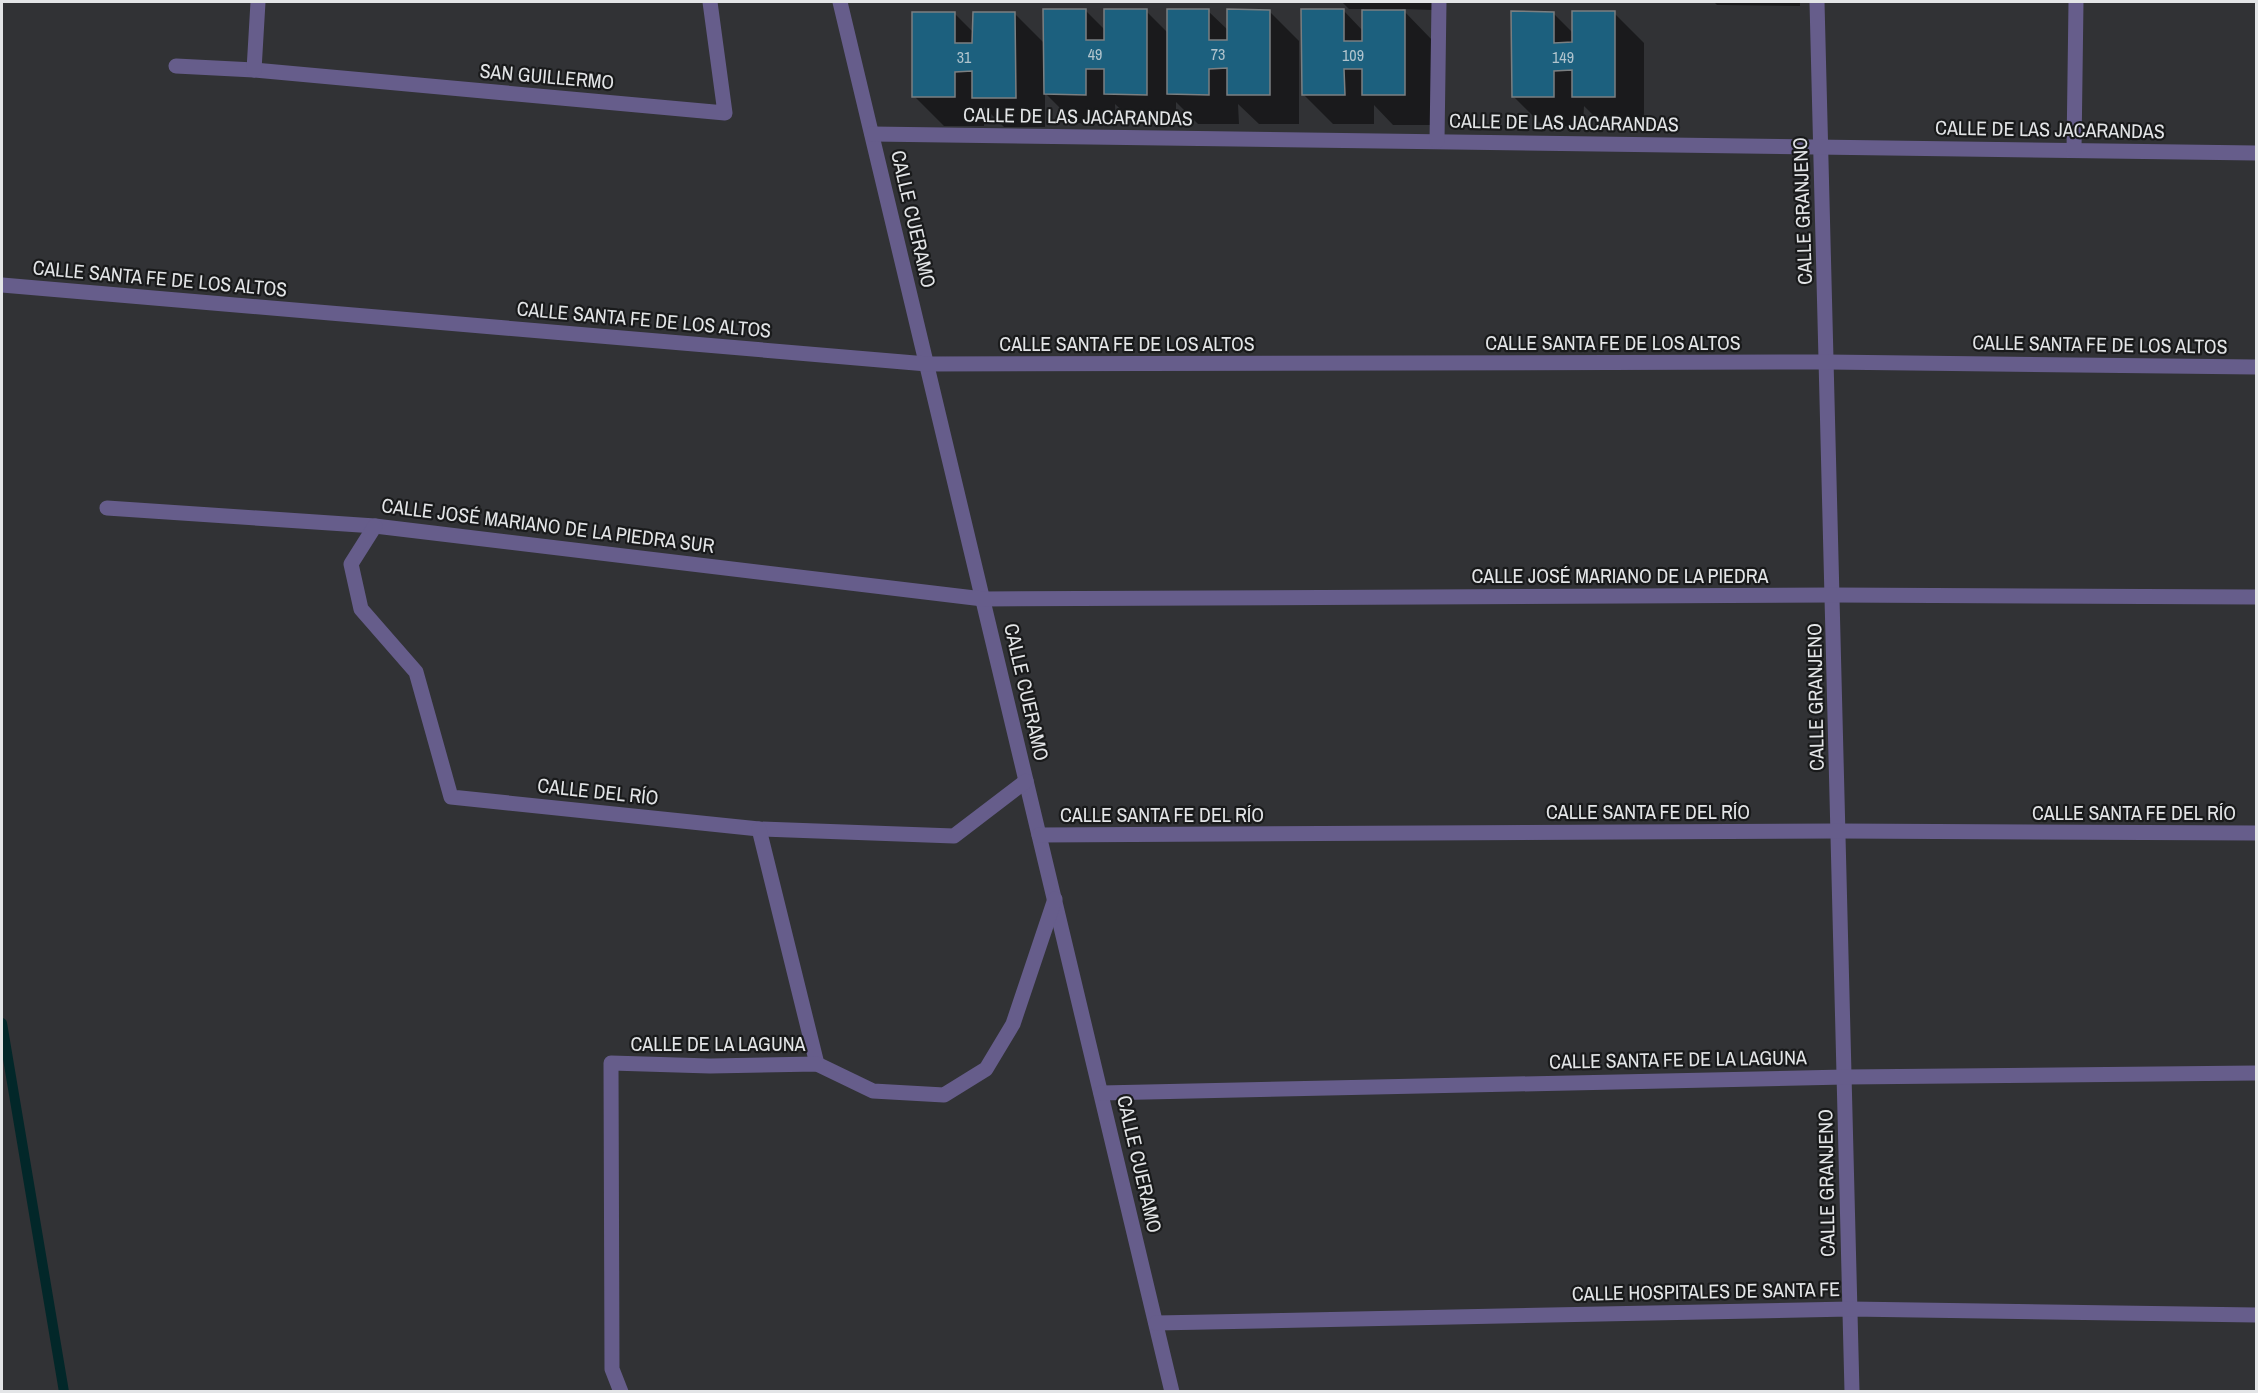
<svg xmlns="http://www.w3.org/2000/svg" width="2258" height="1393" font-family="'Archivo Narrow',sans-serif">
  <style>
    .shadow { fill: #0007 }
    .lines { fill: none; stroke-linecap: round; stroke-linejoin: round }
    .stream { stroke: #022729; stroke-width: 10 }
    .building { fill: #1c607e; stroke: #7b7f81; stroke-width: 1.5 }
    .minor { stroke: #665d8b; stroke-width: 15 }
    .labels { text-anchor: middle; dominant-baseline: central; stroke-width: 4.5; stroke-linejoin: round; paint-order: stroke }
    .number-label { font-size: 16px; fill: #b1c4cd }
    .street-label { font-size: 20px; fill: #e3e5e7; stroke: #191a1b }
  </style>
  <rect width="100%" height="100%" fill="#313235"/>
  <g class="shadow">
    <path d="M 1342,2 L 1433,2 L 1433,10 L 1402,9 L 1434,42 L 1434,125 L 1393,125 L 1374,105 L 1374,124 L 1333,124 L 1303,94 L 1344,11 L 1363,31 L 1364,9 L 1349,9 Z"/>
    <path d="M 1714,2 L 1800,2 L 1800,6 L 1717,5 Z"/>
    <path d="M 1085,10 L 1105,30 L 1146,11 L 1168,33 L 1208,11 L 1229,31 L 1269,11 L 1299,41 L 1299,124 L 1259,124 L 1238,104 L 1239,124 L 1198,124 L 1176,102 L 1176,124 L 1136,124 L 1115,104 L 1116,124 L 1075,123 L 1045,93 L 1045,127 L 1004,127 L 984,107 L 984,126 L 944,126 L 914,96 L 954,13 L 974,33 L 1015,14 L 1045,44 Z"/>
    <path d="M 1553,13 L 1573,33 L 1614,13 L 1644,43 L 1644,127 L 1604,126 L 1584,106 L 1583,126 L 1543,126 L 1513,96 Z"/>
  </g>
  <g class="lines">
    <path class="stream" d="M 2,1023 L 64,1392"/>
  </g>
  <g class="building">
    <path d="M 1043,9 L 1086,9 L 1086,40 L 1104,40 L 1104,9 L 1147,9 L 1147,95 L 1104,94 L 1104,69 L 1086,69 L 1086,95 L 1044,94 Z"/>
    <path d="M 1167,9 L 1209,9 L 1209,40 L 1227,40 L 1227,9 L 1270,10 L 1270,95 L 1227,95 L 1227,68 L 1209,69 L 1209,95 L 1167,94 Z"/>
    <path d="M 1301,9 L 1344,9 L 1344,41 L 1362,41 L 1362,10 L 1405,10 L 1405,95 L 1362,95 L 1362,69 L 1344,69 L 1345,95 L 1302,95 Z"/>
    <path d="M 1511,11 L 1554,12 L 1554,43 L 1572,42 L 1572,11 L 1615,11 L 1615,97 L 1572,97 L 1572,70 L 1554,71 L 1554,97 L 1512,97 Z"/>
    <path d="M 912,12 L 955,12 L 955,43 L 972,43 L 973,12 L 1015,12 L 1016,98 L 972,98 L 972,71 L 955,72 L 955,97 L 912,97 Z"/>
  </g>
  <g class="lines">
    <g class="minor">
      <path d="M 840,2 L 1172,1392"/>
      <path d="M 1817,2 L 1852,1392"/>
      <path d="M 176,66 L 254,70 L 725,113 L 710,2"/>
      <path d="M 254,70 L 258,2"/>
      <path d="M 872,134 L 2256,153"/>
      <path d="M 1437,141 L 1439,2"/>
      <path d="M 2074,150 L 2076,2"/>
      <path d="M 2,285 L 927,364 L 1827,362 L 2256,367"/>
      <path d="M 107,508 L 375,526 L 983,599 L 1833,595 L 2256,597"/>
      <path d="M 375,526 L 351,564 L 361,609 L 416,672 L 451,797 L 759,829 L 954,836 L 1026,781"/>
      <path d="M 759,829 L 817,1064"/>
      <path d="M 1039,835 L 1839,831 L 2256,833"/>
      <path d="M 1101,1093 L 1845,1077 L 2256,1073"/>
      <path d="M 1156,1323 L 1850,1309 L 2256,1315"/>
      <path d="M 621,1392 L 612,1369 L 611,1063 L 710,1066 L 817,1064 L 873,1091 L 944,1095 L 986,1069 L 1013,1024 L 1055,899"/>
    </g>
  </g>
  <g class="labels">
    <g class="number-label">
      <text x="1095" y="54">49</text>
      <text x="1218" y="54">73</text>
      <text x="1353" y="55">109</text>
      <text x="964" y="57">31</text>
      <text x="1563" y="57">149</text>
    </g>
    <g class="street-label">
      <text transform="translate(547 76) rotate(5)">SAN GUILLERMO</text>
      <text transform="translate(1078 116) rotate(1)">CALLE DE LAS JACARANDAS</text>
      <text transform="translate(1564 122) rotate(1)">CALLE DE LAS JACARANDAS</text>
      <text transform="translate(2050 129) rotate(1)">CALLE DE LAS JACARANDAS</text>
      <text transform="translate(1802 211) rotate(-92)">CALLE GRANJENO</text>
      <text transform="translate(914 219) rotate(77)">CALLE CUERAMO</text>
      <text transform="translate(160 278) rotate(5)">CALLE SANTA FE DE LOS ALTOS</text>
      <text transform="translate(644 319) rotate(5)">CALLE SANTA FE DE LOS ALTOS</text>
      <text x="1613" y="342">CALLE SANTA FE DE LOS ALTOS</text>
      <text x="1127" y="343">CALLE SANTA FE DE LOS ALTOS</text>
      <text transform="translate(2100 344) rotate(1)">CALLE SANTA FE DE LOS ALTOS</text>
      <text transform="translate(548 525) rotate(7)">CALLE JOSÉ MARIANO DE LA PIEDRA SUR</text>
      <text x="1620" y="575">CALLE JOSÉ MARIANO DE LA PIEDRA</text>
      <text transform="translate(1027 692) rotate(77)">CALLE CUERAMO</text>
      <text transform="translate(1815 697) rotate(-91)">CALLE GRANJENO</text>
      <text transform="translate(598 791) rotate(6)">CALLE DEL RÍO</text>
      <text x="1648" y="811">CALLE SANTA FE DEL RÍO</text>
      <text x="2134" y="812">CALLE SANTA FE DEL RÍO</text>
      <text x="1162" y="814">CALLE SANTA FE DEL RÍO</text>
      <text x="718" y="1043">CALLE DE LA LAGUNA</text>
      <text transform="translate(1678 1059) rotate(-1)">CALLE SANTA FE DE LA LAGUNA</text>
      <text transform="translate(1140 1164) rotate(77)">CALLE CUERAMO</text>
      <text transform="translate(1826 1183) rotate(-91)">CALLE GRANJENO</text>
      <text transform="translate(1706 1291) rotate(-1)">CALLE HOSPITALES DE SANTA FE</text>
    </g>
  </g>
  <rect width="2258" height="1393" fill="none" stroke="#e3e5e7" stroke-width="6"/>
</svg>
